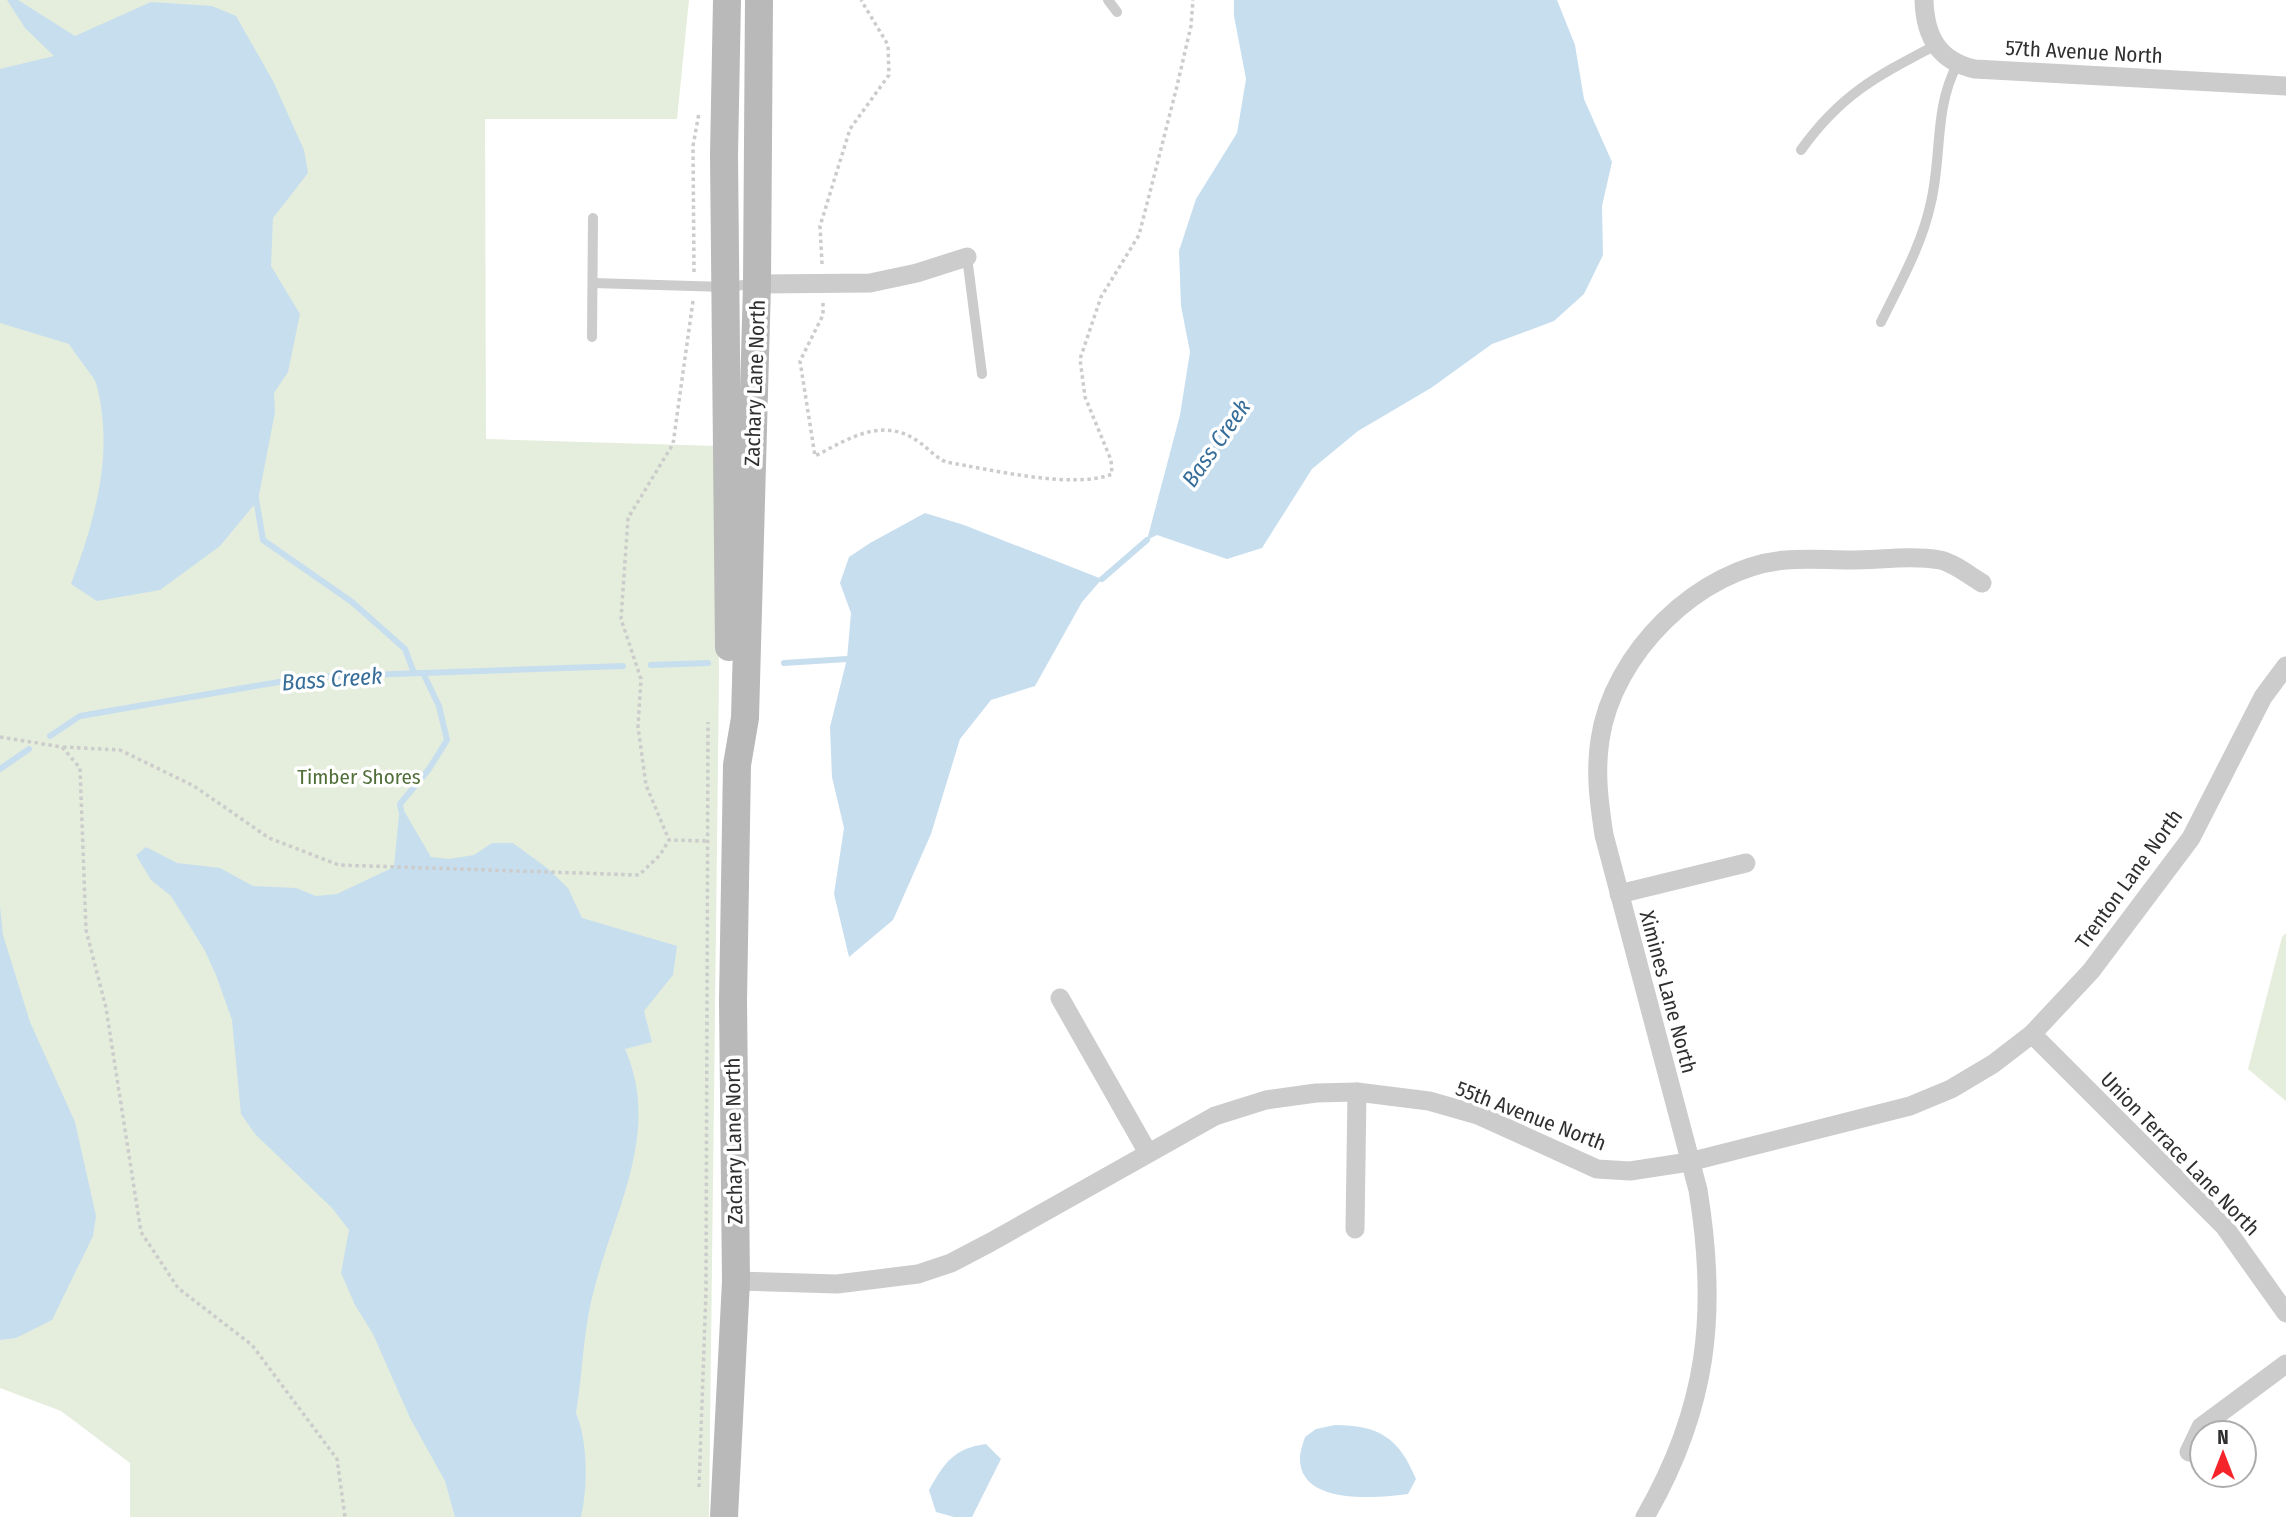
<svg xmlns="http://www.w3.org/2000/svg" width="2286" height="1517" font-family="'Fira Sans Condensed',sans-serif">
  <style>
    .green { fill: #e5eedc }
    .water { fill: #c7deef }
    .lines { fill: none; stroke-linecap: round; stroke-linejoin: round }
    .stream { stroke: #c7deef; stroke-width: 6 }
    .path { stroke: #ccc; stroke-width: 3.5; stroke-dasharray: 3.5 3.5; stroke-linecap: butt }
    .lane { stroke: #ccc; stroke-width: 10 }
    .street { stroke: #ccc; stroke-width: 19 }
    .secondary { stroke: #b9b9b9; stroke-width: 28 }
    .labels { text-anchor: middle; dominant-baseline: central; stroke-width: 7; stroke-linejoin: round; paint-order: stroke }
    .street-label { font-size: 21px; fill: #2f2f2f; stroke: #fff }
    .park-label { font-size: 21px; fill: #506f39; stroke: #fff }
    .water-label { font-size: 23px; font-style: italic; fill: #366e99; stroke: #fff }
  </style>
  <rect width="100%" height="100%" fill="#fff"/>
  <g class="green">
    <path d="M 0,0 L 689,0 L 677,119 L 485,119 L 486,439 L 718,446 L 719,678 L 709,1517 L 130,1517 L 130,1463 L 61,1411 L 0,1388 Z"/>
    <path d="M 2286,933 L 2286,1101 L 2248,1069 L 2282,937 Z"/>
  </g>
  <g class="water">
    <path d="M 7,0 L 18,0 L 75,36 L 151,2 L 212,6 L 236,16 L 273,81 L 304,150 L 308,173 L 273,218 L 271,266 L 300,314 L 288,372 L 274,393 L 275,412 L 258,500 L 220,546 L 160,590 L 97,601 L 71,584 C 95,520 115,452 96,383 C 95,378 74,353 69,344 L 0,323 L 0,69 L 54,56 L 25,28 Z"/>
    <path d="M 1234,0 L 1557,0 L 1575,45 L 1584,99 L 1612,162 L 1602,206 L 1603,255 L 1584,294 L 1554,321 L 1492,344 L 1431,388 L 1358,431 L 1312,469 L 1262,548 L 1227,559 L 1157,535 L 1147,540 L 1180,415 L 1190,352 L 1181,306 L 1179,251 L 1196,199 L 1237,133 L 1246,79 L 1234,16 Z"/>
    <path d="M 925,513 L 964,525 L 1102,579 L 1082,602 L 1035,686 L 991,700 L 960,739 L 931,834 L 893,920 L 849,957 L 834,894 L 844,828 L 832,777 L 830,727 L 847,659 L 851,613 L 840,583 L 849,557 L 870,543 Z"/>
    <path d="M 400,804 L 431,857 L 449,859 L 474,855 L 492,843 L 513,843 L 547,868 L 568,888 L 582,918 L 677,946 L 673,975 L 644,1011 L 652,1042 L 625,1049 C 661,1131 616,1207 595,1286 C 583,1327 583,1372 576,1413 C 588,1442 588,1487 581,1517 L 455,1517 L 445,1481 L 410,1418 L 373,1334 L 355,1305 L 341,1273 L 349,1230 L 332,1208 L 255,1134 L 241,1114 L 232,1020 L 216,975 L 204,949 L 171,896 L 151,880 L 136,855 L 146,847 L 177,863 L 220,868 L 253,886 L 296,888 L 316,896 L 337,894 L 394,867 Z"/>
    <path d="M 0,906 L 3,935 L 30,1022 L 75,1122 L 96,1216 L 93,1236 L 52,1320 L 16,1338 L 0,1340 Z"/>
    <path d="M 1335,1425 C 1379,1425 1399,1438 1416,1479 L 1408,1494 C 1379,1498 1299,1506 1300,1458 C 1300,1452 1303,1443 1305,1437 L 1316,1429 Z"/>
    <path d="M 986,1444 L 1001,1459 L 972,1517 L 954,1517 L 936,1512 L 929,1490 C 944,1463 954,1448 986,1444 Z"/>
  </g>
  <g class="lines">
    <g class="stream">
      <path d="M 255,493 L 263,540 L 352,602 L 405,649 L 414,673"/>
      <path d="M 1102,579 L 1147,540"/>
      <path d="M 784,663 L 847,659"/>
      <path d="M 651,665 L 708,663"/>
      <path d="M 50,736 L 80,716 L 308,677 L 623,666"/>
      <path d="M 0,769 L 29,749"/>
      <path d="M 401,810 L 400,804 L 429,769 L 447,740 L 439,706 L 423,673"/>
    </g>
    <g class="path">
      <path d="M 822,264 L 820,226 L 850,129 L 889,75 L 888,45 L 861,0"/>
      <path d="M 694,272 L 693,146 L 699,113"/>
      <path d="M 693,301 L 673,444 L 628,518 L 621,619 L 641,679 L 638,727 L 646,785 L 669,840 L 708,841"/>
      <path d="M 823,303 L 823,315 L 800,361 L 815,456 C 850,438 883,416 919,442 C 929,449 935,457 946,462 C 988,469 1074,490 1112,474 L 1111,460 L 1085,397 L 1080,359 L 1101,297 L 1139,235 L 1177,86 L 1191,26 L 1193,0"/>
      <path d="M 0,737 L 62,747 L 80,768 L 86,930 L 106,1008 L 141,1232 L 178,1288 L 252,1345 L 337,1459 L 345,1517"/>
      <path d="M 63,747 L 120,750 L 194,786 L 269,838 L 339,865 L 639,875 L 660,855 L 669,840"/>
      <path d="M 699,1487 L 706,1291 L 708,722"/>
    </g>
    <g class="lane">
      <path d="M 1108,0 L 1117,12"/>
      <path d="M 1801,150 C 1841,94 1877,76 1936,45"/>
      <path d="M 967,257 L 982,374"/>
      <path d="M 593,283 L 725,287 L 753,284"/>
      <path d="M 1881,322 C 1900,283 1922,245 1931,202 C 1942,156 1934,108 1957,65"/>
      <path d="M 592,337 L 593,218"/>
    </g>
    <g class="street">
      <path d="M 1924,0 C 1925,36 1938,61 1975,69 L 2286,86"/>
      <path d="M 757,284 L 870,283 L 917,273 L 967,257"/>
      <path d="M 1619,894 L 1746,863"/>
      <path d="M 1060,998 L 1147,1151"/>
      <path d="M 2032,1034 L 2224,1226 L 2286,1313"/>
      <path d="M 1355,1229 L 1357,1092"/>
      <path d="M 736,1281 L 837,1284 L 918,1274 L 951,1263 L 991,1242 L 1215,1116 L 1266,1100 L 1316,1093 L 1357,1092 L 1429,1101 L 1478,1115 L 1597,1169 L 1630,1171 L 1689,1162 L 1910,1106 L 1951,1089 L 1993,1064 L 2032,1034 L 2091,971 L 2191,838 L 2263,697 L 2286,666"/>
      <path d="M 2189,1452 L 2201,1427 L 2286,1364"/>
      <path d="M 1645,1517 C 1708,1408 1718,1313 1698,1190 L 1604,835 C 1599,802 1595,773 1600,740 C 1612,654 1699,567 1786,560 C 1807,558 1829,560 1850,560 C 1879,560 1912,555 1940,560 C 1954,563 1970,576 1982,583"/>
    </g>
    <g class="secondary">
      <path d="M 727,0 L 724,155 L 729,647"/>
      <path d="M 724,1517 L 736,1281 L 733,1001 L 737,765 L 745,718 L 757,284 L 759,0"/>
    </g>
  </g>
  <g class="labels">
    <g class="street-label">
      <text transform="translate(2084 52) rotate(3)">57th Avenue North</text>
      <text transform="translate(755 383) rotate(-88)">Zachary Lane North</text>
      <text transform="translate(2129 879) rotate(-54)">Trenton Lane North</text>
      <text transform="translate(1668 992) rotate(75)">Ximines Lane North</text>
      <text transform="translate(1531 1116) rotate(21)">55th Avenue North</text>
      <text transform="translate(734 1141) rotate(-91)">Zachary Lane North</text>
      <text transform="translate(2180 1154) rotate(46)">Union Terrace Lane North</text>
    </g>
    <g class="park-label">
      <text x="359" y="777">Timber Shores</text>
    </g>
    <g class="water-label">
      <text transform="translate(1216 443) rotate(-55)">Bass Creek</text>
      <text transform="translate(332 679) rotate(-4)">Bass Creek</text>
    </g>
  </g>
  <g transform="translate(2223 1454)"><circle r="33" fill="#ffffff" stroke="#acacac" stroke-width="2"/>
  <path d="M0-5L12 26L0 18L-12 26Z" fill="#f4242a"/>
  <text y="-10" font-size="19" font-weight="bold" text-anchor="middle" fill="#2f2f2f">N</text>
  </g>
</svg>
